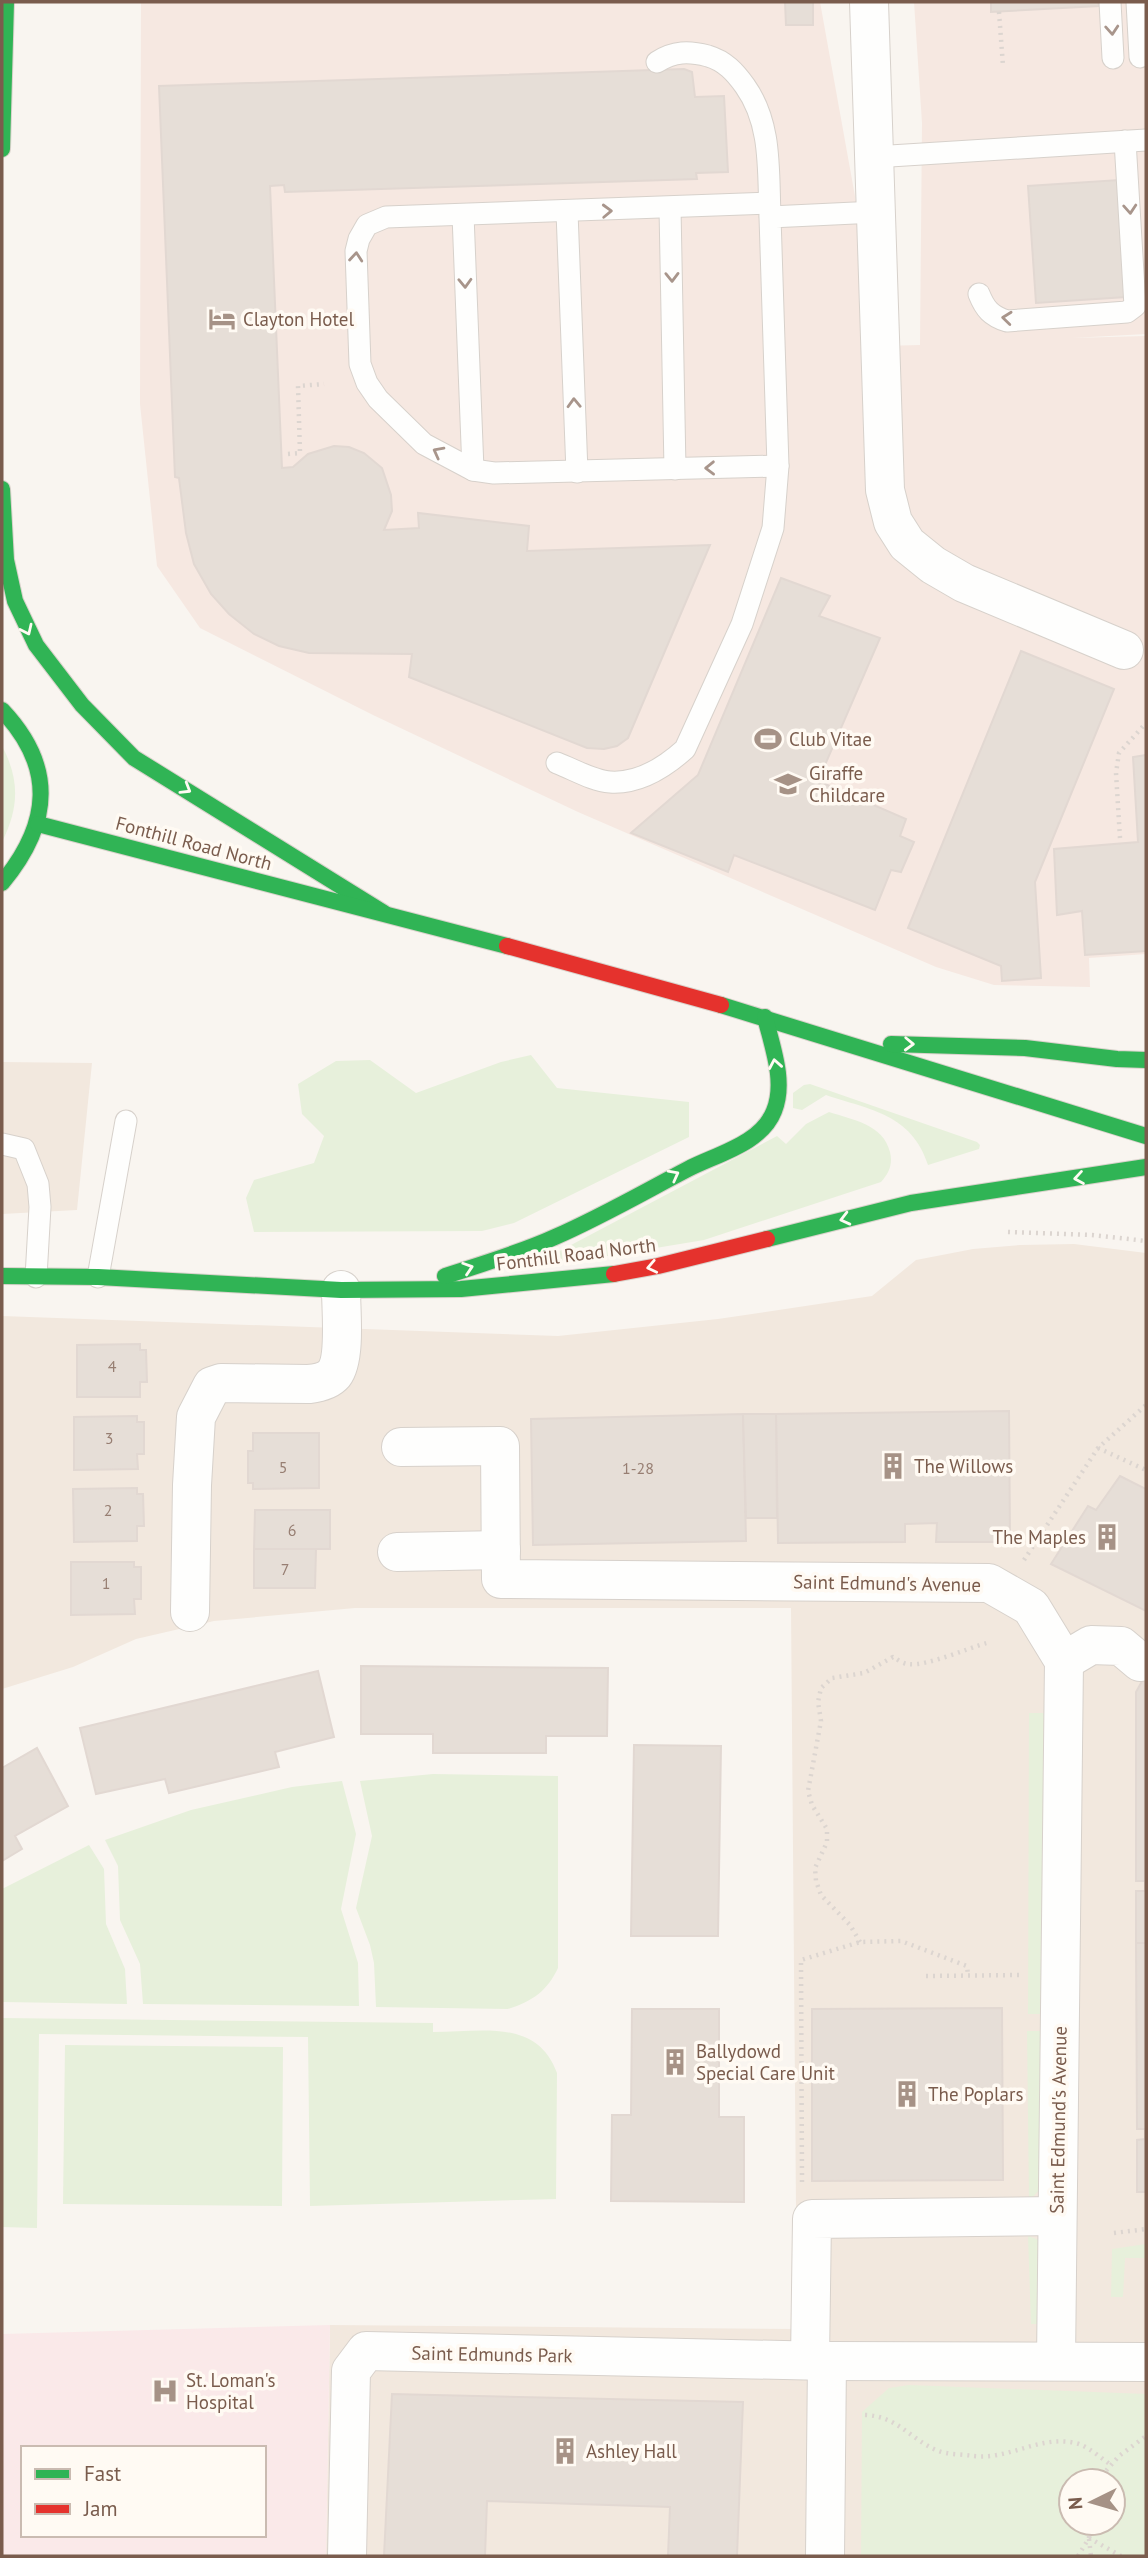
<svg xmlns="http://www.w3.org/2000/svg" width="1148" height="2558" font-family="'PT Sans',sans-serif">
  <style>
    .residential { fill: #f2e8de; fill-rule: evenodd }
    .commercial { fill: #f6e8e1 }
    .medical { fill: #fae9e9; fill-rule: evenodd }
    .green { fill: #e7f0db; fill-rule: evenodd }
    .building { fill: #e6ded7; stroke: #e2d8d2; stroke-width: 2 }
    .lines { fill: none; stroke-linecap: round; stroke-linejoin: round }
    .lane-casing { stroke: #d7d1cb; stroke-width: 23 }
    .street-casing { stroke: #d7d1cb; stroke-width: 40 }
    .fast-casing { stroke: #d9d2cb; stroke-width: 18 }
    .jam-casing { stroke: #d9d2cb; stroke-width: 18 }
    .path { stroke: #dcd5d0; stroke-width: 4.5; stroke-dasharray: 2 5; stroke-linecap: butt }
    .lane { stroke: #fefefd; stroke-width: 21 }
    .street { stroke: #fefefd; stroke-width: 38 }
    .fast { stroke: #30b455; stroke-width: 16 }
    .jam { stroke: #e5322d; stroke-width: 16 }
    .oneway { stroke: #a8958b }
    .oneway2 { stroke: #fffaf3 }
    .labels { text-anchor: middle; dominant-baseline: central; stroke-width: 7; stroke-linejoin: round; paint-order: stroke }
    .number-label { font-size: 16px; fill: #977e72 }
    .poi-label { font-size: 19px; fill: #7a5c4d; stroke: #fffaf3; text-anchor: start }
    .street-label { font-size: 19px; fill: #7a5c4d; stroke: #fffaf3 }
  </style>
  <rect width="100%" height="100%" fill="#f9f5f0"/>
  <g class="residential">
    <path d="M 2,1062 L 92,1063 L 77,1210 L 2,1214 Z"/>
    <path d="M 1074,1244 L 1146,1253 L 1146,2556 L 326,2556 L 330,2325 L 797,2329 L 791,1608 L 355,1608 L 214,1621 L 136,1639 L 73,1667 L 2,1689 L 2,1316 L 558,1336 L 718,1319 L 872,1296 L 916,1260 L 973,1249 L 1020,1245 ZM 1071,2481 L 1113,2481 L 1113,2523 L 1071,2523 Z"/>
  </g>
  <path class="commercial" d="M 141,2 L 820,2 L 882,346 L 920,345 L 922,123 L 914,2 L 1146,2 L 1146,334 L 1072,338 L 1146,336 L 1146,954 L 1089,958 L 1090,987 L 994,985 L 936,967 L 578,812 L 373,715 L 200,628 L 157,566 L 140,404 Z"/>
  <path class="medical" d="M 330,2325 L 326,2556 L 2,2556 L 2,2334 ZM 23,2448 L 264,2448 L 264,2535 L 23,2535 Z"/>
  <g class="green">
    <path d="M 2,746 C 20,780 19,808 2,842 Z"/>
    <path d="M 531,1055 L 557,1088 L 689,1102 L 689,1137 L 514,1223 L 482,1231 L 254,1232 L 246,1198 L 254,1180 L 314,1163 L 324,1136 L 302,1114 L 298,1084 L 336,1061 L 370,1060 L 416,1093 L 501,1062 Z"/>
    <path d="M 810,1084 L 977,1142 L 980,1145 L 979,1149 L 928,1165 C 912,1114 870,1110 826,1095 L 802,1110 L 793,1108 L 793,1093 L 804,1085 Z"/>
    <path d="M 829,1112 C 853,1120 883,1124 890,1152 C 893,1164 889,1173 881,1182 L 704,1240 L 535,1268 L 537,1263 L 777,1136 L 786,1144 L 806,1124 Z"/>
    <path d="M 1029,1713 L 1044,1713 L 1043,2014 L 1028,2014 Z"/>
    <path d="M 433,1774 L 558,1776 L 558,1968 C 547,1991 533,2001 508,2009 L 376,2007 L 374,1963 L 370,1945 L 356,1908 L 372,1836 L 360,1781 Z"/>
    <path d="M 342,1781 L 356,1834 L 341,1909 L 358,1963 L 359,2006 L 143,2004 L 140,1964 L 120,1920 L 118,1866 L 105,1840 L 191,1810 L 292,1787 Z"/>
    <path d="M 89,1845 L 104,1869 L 106,1924 L 125,1969 L 127,2004 L 2,2002 L 2,1889 Z"/>
    <path d="M 2,2018 L 433,2023 L 433,2032 C 481,2032 537,2018 557,2073 L 556,2199 L 310,2206 L 308,2037 L 39,2034 L 37,2228 L 2,2227 Z"/>
    <path d="M 1027,2031 L 1042,2031 L 1044,2185 L 1029,2201 Z"/>
    <path d="M 65,2045 L 283,2047 L 282,2206 L 63,2204 Z"/>
    <path d="M 1028,2236 L 1039,2240 L 1045,2324 L 1031,2324 Z"/>
    <path d="M 1146,2244 L 1146,2258 L 1125,2258 L 1123,2297 L 1111,2297 L 1112,2249 Z"/>
    <path d="M 909,2385 L 1146,2394 L 1146,2556 L 861,2556 L 862,2412 L 889,2388 ZM 1071,2481 L 1113,2481 L 1113,2523 L 1071,2523 Z"/>
  </g>
  <g class="building">
    <path d="M 785,2 L 813,2 L 813,25 L 786,25 Z"/>
    <path d="M 991,2 L 1098,2 L 1099,6 L 991,12 Z"/>
    <path d="M 684,69 L 692,72 L 695,97 L 724,96 L 728,172 L 696,173 L 697,179 L 285,192 L 284,185 L 270,186 L 282,468 L 293,467 L 308,454 L 334,446 L 349,447 L 364,453 L 382,468 L 391,495 L 392,511 L 384,530 L 419,528 L 418,513 L 529,526 L 527,551 L 710,545 L 628,738 L 617,746 L 604,749 L 587,748 L 409,677 L 412,654 L 309,653 L 279,646 L 254,634 L 229,614 L 211,594 L 194,564 L 186,533 L 179,478 L 175,477 L 159,86 Z"/>
    <path d="M 1119,180 L 1126,297 L 1036,303 L 1028,186 Z"/>
    <path d="M 781,578 L 830,596 L 819,616 L 880,638 L 818,781 L 906,819 L 900,836 L 914,842 L 901,872 L 891,870 L 875,910 L 734,855 L 728,872 L 631,833 L 698,775 Z"/>
    <path d="M 1021,651 L 1114,689 L 1035,882 L 1041,978 L 1002,981 L 1001,966 L 908,928 Z"/>
    <path d="M 1146,755 L 1146,951 L 1085,955 L 1082,911 L 1057,915 L 1054,849 L 1138,842 L 1133,757 Z"/>
    <path d="M 140,1344 L 140,1350 L 146,1350 L 147,1382 L 140,1382 L 140,1397 L 77,1397 L 77,1345 Z"/>
    <path d="M 1009,1411 L 1010,1542 L 936,1542 L 937,1523 L 905,1524 L 905,1542 L 778,1543 L 776,1414 Z"/>
    <path d="M 743,1414 L 746,1541 L 533,1545 L 531,1419 Z"/>
    <path d="M 743,1414 L 776,1414 L 777,1518 L 746,1518 Z"/>
    <path d="M 137,1416 L 137,1422 L 144,1422 L 144,1454 L 137,1454 L 138,1469 L 74,1470 L 74,1417 Z"/>
    <path d="M 253,1433 L 319,1433 L 319,1488 L 253,1489 L 253,1483 L 248,1483 L 248,1451 L 253,1451 Z"/>
    <path d="M 1120,1476 L 1146,1489 L 1146,1611 L 1051,1564 L 1088,1506 L 1096,1510 Z"/>
    <path d="M 137,1488 L 137,1494 L 143,1494 L 144,1526 L 137,1526 L 137,1541 L 74,1542 L 73,1489 Z"/>
    <path d="M 255,1510 L 330,1510 L 330,1549 L 254,1549 Z"/>
    <path d="M 254,1549 L 316,1549 L 315,1588 L 254,1588 Z"/>
    <path d="M 71,1562 L 134,1562 L 134,1567 L 141,1567 L 141,1599 L 134,1599 L 135,1614 L 71,1615 Z"/>
    <path d="M 361,1666 L 608,1668 L 607,1736 L 546,1736 L 546,1753 L 433,1753 L 433,1734 L 361,1734 Z"/>
    <path d="M 318,1671 L 334,1737 L 275,1752 L 279,1767 L 169,1793 L 165,1779 L 96,1794 L 80,1728 Z"/>
    <path d="M 1146,1674 L 1146,1943 L 1136,1943 L 1136,1891 L 1145,1891 L 1145,1881 L 1136,1881 L 1136,1692 Z"/>
    <path d="M 634,1745 L 721,1746 L 718,1936 L 631,1936 Z"/>
    <path d="M 37,1748 L 68,1806 L 15,1836 L 22,1849 L 2,1861 L 2,1768 Z"/>
    <path d="M 1136,1943 L 1146,1943 L 1146,2192 L 1137,2192 L 1137,2140 L 1145,2139 L 1145,2129 L 1137,2129 Z"/>
    <path d="M 1002,2008 L 1003,2180 L 812,2181 L 812,2009 Z"/>
    <path d="M 632,2009 L 719,2009 L 719,2117 L 744,2117 L 744,2202 L 611,2201 L 612,2115 L 631,2115 Z"/>
    <path d="M 392,2394 L 743,2402 L 737,2556 L 668,2556 L 670,2507 L 487,2501 L 485,2556 L 384,2556 Z"/>
  </g>
  <g class="lines">
    <defs>
      <g id="lane">
        <path d="M 1110,2 L 1113,58"/>
        <path d="M 1137,2 L 1140,57"/>
        <path d="M 657,62 C 674,51 689,51 708,56 C 725,61 735,72 745,86 C 772,124 768,170 770,215"/>
        <path d="M 874,157 L 1146,140"/>
        <path d="M 769,203 L 386,217 L 367,225 L 359,239 L 356,251 L 360,364 L 367,383 L 378,399 L 424,444 L 473,470 L 494,473 L 778,466"/>
        <path d="M 670,208 L 675,469"/>
        <path d="M 567,212 L 577,472"/>
        <path d="M 463,215 L 473,470"/>
        <path d="M 979,294 C 985,309 991,316 1007,321 L 1127,312 L 1135,306 L 1125,141"/>
        <path d="M 557,763 C 573,769 593,781 610,782 C 638,784 665,767 685,749 L 742,624 L 773,528 L 778,466 L 770,217 L 876,212"/>
        <path d="M 2,1144 L 24,1149 L 38,1184 L 40,1207 L 36,1277"/>
        <path d="M 98,1277 L 126,1121"/>
      </g>
      <g id="street">
        <path d="M 869,2 L 885,490 L 893,522 L 907,544 L 933,565 L 964,583 L 1124,650"/>
        <path d="M 401,1447 L 500,1446 L 501,1579 L 989,1583 L 1031,1607 L 1064,1661 L 1056,2361"/>
        <path d="M 397,1552 L 501,1550"/>
        <path d="M 190,1612 L 192,1485 L 196,1417 L 212,1386 L 221,1383 L 309,1384 C 318,1383 328,1381 334,1374 C 346,1359 341,1309 341,1290"/>
        <path d="M 1064,1661 L 1091,1645 L 1121,1646 L 1140,1662"/>
        <path d="M 810,2360 L 812,2219 L 1057,2216"/>
        <path d="M 347,2556 L 351,2371 L 366,2351 L 827,2361 L 1146,2362"/>
        <path d="M 825,2556 L 827,2361"/>
      </g>
      <g id="fast">
        <path d="M 2,149 L 6,2"/>
        <path d="M 2,489 L 6,560 L 15,601 L 36,645 L 82,705 L 134,758 L 384,913"/>
        <path d="M 2,710 C 56,767 51,824 2,883"/>
        <path d="M 38,824 L 507,946"/>
        <path d="M 721,1005 L 1146,1136"/>
        <path d="M 891,1044 L 1025,1048 L 1117,1059 L 1146,1060"/>
        <path d="M 767,1239 L 911,1203 L 1146,1167"/>
        <path d="M 2,1276 L 98,1277 L 341,1290 L 461,1289 L 614,1274"/>
        <path d="M 445,1276 C 482,1264 520,1253 555,1237 C 601,1217 644,1192 688,1169 C 717,1154 761,1144 774,1111 C 786,1082 772,1046 765,1017"/>
      </g>
      <g id="jam">
        <path d="M 507,946 L 721,1005"/>
        <path d="M 614,1274 L 658,1266 L 767,1239"/>
      </g>
    </defs>
    <use href="#lane" class="lane-casing"/>
    <use href="#street" class="street-casing"/>
    <use href="#fast" class="fast-casing"/>
    <use href="#jam" class="jam-casing"/>
    <g class="path">
      <path d="M 999,12 L 1003,66"/>
      <path d="M 288,454 L 300,453 L 298,386 L 324,384"/>
      <path d="M 1120,838 L 1116,773 L 1119,753 L 1146,723"/>
      <path d="M 1008,1232 L 1092,1235 L 1146,1241"/>
      <path d="M 1098,1448 L 1146,1470"/>
      <path d="M 1024,1560 L 1098,1448 L 1146,1405"/>
      <path d="M 860,1942 L 850,1925 L 821,1895 L 816,1881 L 815,1868 L 827,1842 L 827,1829 L 812,1805 L 808,1791 L 821,1721 L 818,1702 L 821,1688 L 832,1678 L 864,1673 L 893,1657 C 897,1659 903,1664 908,1664 C 925,1667 968,1648 987,1643"/>
      <path d="M 926,1976 L 1020,1975"/>
      <path d="M 802,2182 L 801,1960 L 860,1942 L 901,1941 L 967,1966 L 968,1975"/>
      <path d="M 1114,2233 L 1146,2229"/>
      <path d="M 865,2415 C 897,2416 909,2438 936,2450 C 947,2455 962,2454 974,2456 C 1011,2460 1042,2433 1079,2444 C 1090,2448 1101,2458 1111,2465"/>
      <path d="M 1097,2481 L 1119,2456 L 1146,2436"/>
      <path d="M 1089,2538 L 1121,2556"/>
      <path d="M 1089,2539 L 1091,2556"/>
      <path d="M 1078,2556 L 1089,2538 L 1089,2523"/>
    </g>
    <use href="#lane" class="lane"/>
    <use href="#street" class="street"/>
    <use href="#fast" class="fast"/>
    <use href="#jam" class="jam"/>
  </g>
  <defs><path id="oneway-chevron" d="M-2-3.5L2.5 0L-2 3.5" fill="none" stroke-width="1.6" stroke-linecap="round" stroke-linejoin="round" transform="scale(1.75)"/></defs>
  <g class="oneway">
    <use href="#oneway-chevron" transform="translate(1112 30) rotate(86)"/>
    <use href="#oneway-chevron" transform="translate(1130 209) rotate(86)"/>
    <use href="#oneway-chevron" transform="translate(607 211) rotate(-2)"/>
    <use href="#oneway-chevron" transform="translate(356 257) rotate(-85)"/>
    <use href="#oneway-chevron" transform="translate(672 277) rotate(89)"/>
    <use href="#oneway-chevron" transform="translate(465 283) rotate(88)"/>
    <use href="#oneway-chevron" transform="translate(1007 318) rotate(-174)"/>
    <use href="#oneway-chevron" transform="translate(574 403) rotate(-92)"/>
    <use href="#oneway-chevron" transform="translate(438 452) rotate(-152)"/>
    <use href="#oneway-chevron" transform="translate(710 468) rotate(179)"/>
  </g>
  <g class="oneway2">
    <use href="#oneway-chevron" transform="translate(27 630) rotate(65)"/>
    <use href="#oneway-chevron" transform="translate(186 789) rotate(31)"/>
    <use href="#oneway-chevron" transform="translate(909 1044) rotate(2)"/>
    <use href="#oneway-chevron" transform="translate(775 1064) rotate(-100)"/>
    <use href="#oneway-chevron" transform="translate(674 1175) rotate(-28)"/>
    <use href="#oneway-chevron" transform="translate(1079 1178) rotate(171)"/>
    <use href="#oneway-chevron" transform="translate(845 1219) rotate(166)"/>
    <use href="#oneway-chevron" transform="translate(652 1267) rotate(168)"/>
    <use href="#oneway-chevron" transform="translate(468 1268) rotate(-18)"/>
  </g>
  <defs>
    <symbol id="hotel-bare" viewBox="-9 -9 18 18"><path d="M-6-4.5h1.5V1H6V5H4.5V3h-9V5H-6ZM-4 0a1.8 1.8 0 1 1 3.6 0ZM.5 0V-2.5h3Q6-2.5 6 0Z" fill="#a69286" stroke="#fffaf3" stroke-width="2.5" paint-order="stroke"/></symbol>
    <symbol id="stadium-bare" viewBox="-9 -9 18 18"><path d="M0-5a6.5 5 0 1 0 0 10a6.5 5 0 1 0 0-10ZM-3.5-1.8h7v3.6h-7Z" fill="#a69286" stroke="#fffaf3" stroke-width="2.5" paint-order="stroke"/></symbol>
    <symbol id="school-bare" viewBox="-9 -9 18 18"><path d="M0-5L7-2L0 1L-7-2ZM-4 1L0 2.5L4 1V4Q0 6-4 4Z" fill="#a69286" stroke="#fffaf3" stroke-width="2.5" paint-order="stroke"/></symbol>
    <symbol id="building-bare" viewBox="-9 -9 18 18"><path d="M-4-6H4V6H1V3H-1V6H-4ZM-2.5-4.3h1.7v1.8h-1.7ZM.8-4.3h1.7v1.8H.8ZM-2.5-1h1.7V.8h-1.7ZM.8-1h1.7V.8H.8Z" fill="#a69286" stroke="#fffaf3" stroke-width="2.5" paint-order="stroke"/></symbol>
    <symbol id="hospital-bare" viewBox="-9 -9 18 18"><path d="M-5-5h3v3.5h4V-5h3V5h-3V1.5h-4V5h-3Z" fill="#a69286" stroke="#fffaf3" stroke-width="2.5" paint-order="stroke"/></symbol>
  </defs>
  <g fill-rule="evenodd">
    <use href="#hotel-bare" x="203" y="300" width="38" height="38"/>
    <use href="#stadium-bare" x="749" y="720" width="38" height="38"/>
    <use href="#school-bare" x="769" y="765" width="38" height="38"/>
    <use href="#building-bare" x="874" y="1447" width="38" height="38"/>
    <use href="#building-bare" x="1088" y="1518" width="38" height="38"/>
    <use href="#building-bare" x="656" y="2043" width="38" height="38"/>
    <use href="#building-bare" x="888" y="2075" width="38" height="38"/>
    <use href="#hospital-bare" x="146" y="2372" width="38" height="38"/>
    <use href="#building-bare" x="546" y="2432" width="38" height="38"/>
  </g>
  <g class="labels">
    <g class="number-label">
      <text x="112" y="1366">4</text>
      <text x="109" y="1438">3</text>
      <text x="283" y="1467">5</text>
      <text x="638" y="1468">1-28</text>
      <text x="108" y="1510">2</text>
      <text x="292" y="1530">6</text>
      <text x="285" y="1569">7</text>
      <text x="106" y="1583">1</text>
    </g>
    <g class="poi-label">
      <text x="243" y="319">Clayton Hotel</text>
      <text x="789" y="739">Club Vitae</text>
      <text x="809" y="773">Giraffe<tspan x="809" dy="22">Childcare</tspan></text>
      <text x="914" y="1466">The Willows</text>
      <text x="1086" y="1537" text-anchor="end">The Maples</text>
      <text x="696" y="2051">Ballydowd<tspan x="696" dy="22">Special Care Unit</tspan></text>
      <text x="928" y="2094">The Poplars</text>
      <text x="186" y="2380">St. Loman's<tspan x="186" dy="22">Hospital</tspan></text>
      <text x="586" y="2451">Ashley Hall</text>
    </g>
    <g class="street-label">
      <text transform="translate(194 843) rotate(15)">Fonthill Road North</text>
      <text transform="translate(576 1254) rotate(-7)">Fonthill Road North</text>
      <text transform="translate(887 1583) rotate(1)">Saint Edmund's Avenue</text>
      <text transform="translate(1058 2120) rotate(-89)">Saint Edmund's Avenue</text>
      <text transform="translate(492 2354) rotate(1)">Saint Edmunds Park</text>
    </g>
  </g>
  <rect width="1148" height="2558" fill="none" stroke="#7a5c4d" stroke-width="7"/>
  <rect x="21" y="2446" width="245" height="91" fill="#fffaf3" stroke="#cabbb1" stroke-width="2"/>
  <rect x="35" y="2469" width="35" height="10" fill="#30b455" stroke="#cabbb1" stroke-width="2"/>
  <text x="84" y="2481" font-size="21" fill="#7a5c4d">Fast</text>
  <rect x="35" y="2504" width="35" height="10" fill="#e5322d" stroke="#cabbb1" stroke-width="2"/>
  <text x="84" y="2516" font-size="21" fill="#7a5c4d">Jam</text>
  <g transform="translate(1092 2502) rotate(265)"><circle r="33" fill="#fffaf3" stroke="#cabbb1" stroke-width="2"/>
  <path d="M0-5L12 26L0 18L-12 26Z" fill="#a69286"/>
  <text y="-10" font-size="19" font-weight="bold" text-anchor="middle" fill="#7a5c4d">N</text>
  </g>
</svg>
